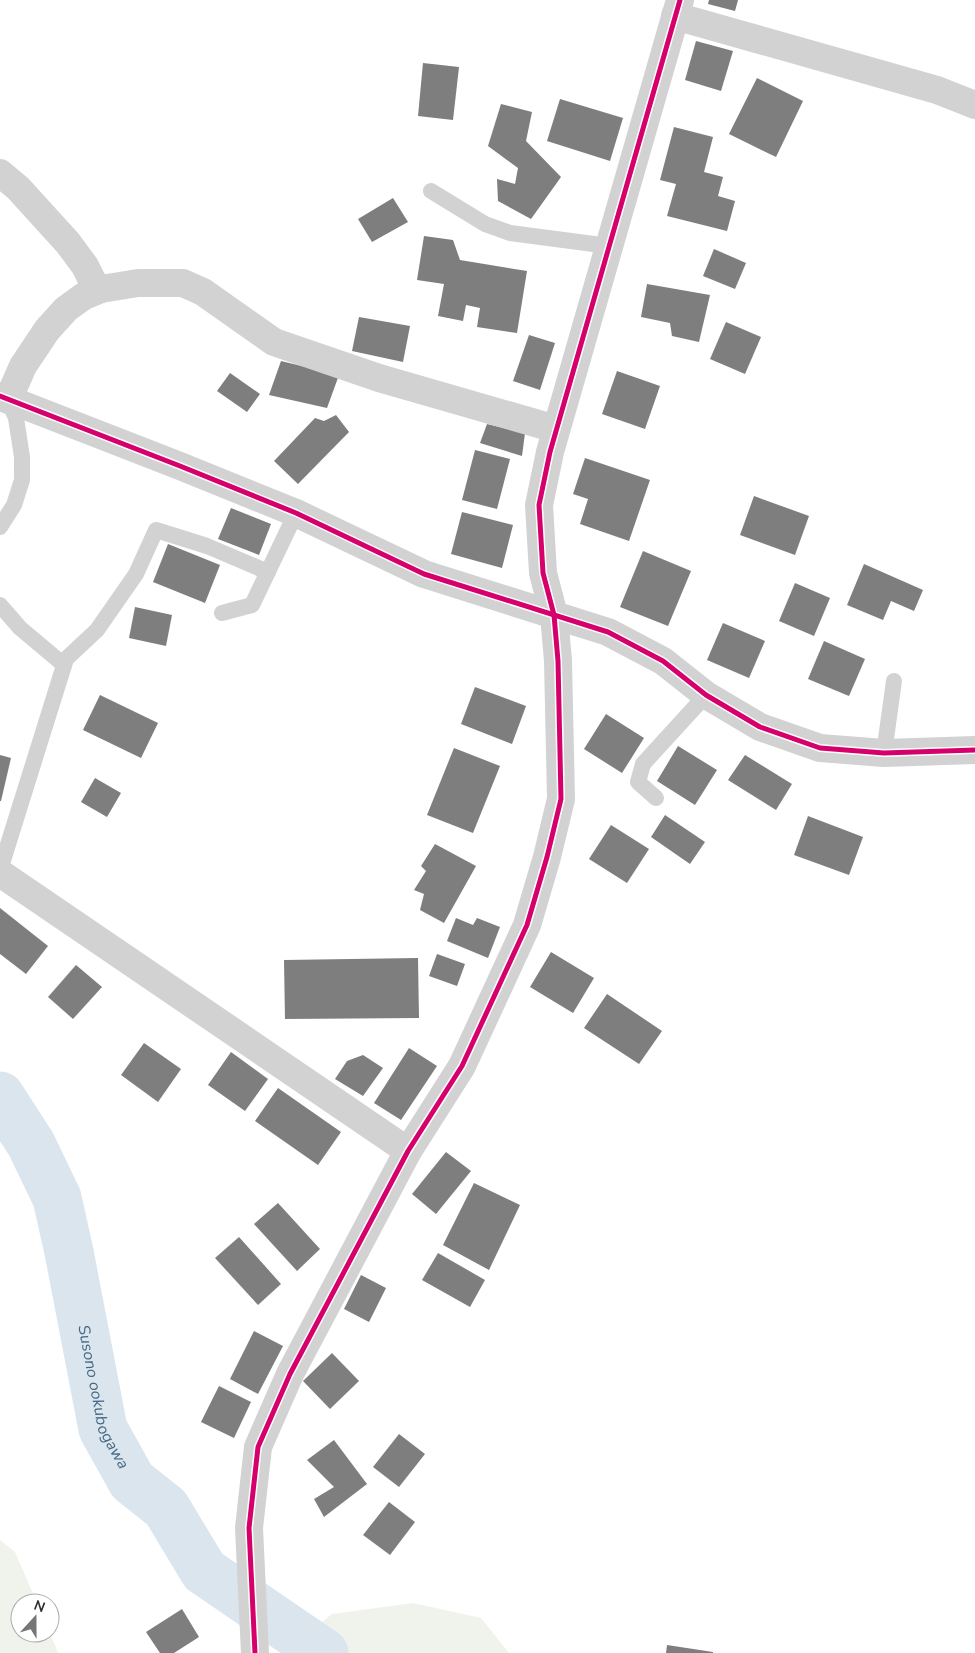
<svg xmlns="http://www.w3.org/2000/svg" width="975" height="1653" font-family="'Nunito Sans',sans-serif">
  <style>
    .green { fill: #eff3ec }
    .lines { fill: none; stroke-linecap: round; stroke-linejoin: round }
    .river { stroke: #dae5ee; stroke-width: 49 }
    .building { fill: #7e7e7e }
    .lane { stroke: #d2d2d2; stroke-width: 16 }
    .street { stroke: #d2d2d2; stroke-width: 28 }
    .cycleway-casing { stroke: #fff; stroke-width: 8 }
    .cycleway { stroke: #d6006c; stroke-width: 5 }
    .labels { text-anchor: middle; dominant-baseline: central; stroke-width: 5; stroke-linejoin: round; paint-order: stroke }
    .water-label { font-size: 16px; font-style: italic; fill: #456885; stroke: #fff }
  </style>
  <rect width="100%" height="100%" fill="#fff"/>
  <g class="green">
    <path d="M 0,1540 L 15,1552 L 37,1603 L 20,1603 L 20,1633 L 50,1633 L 58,1653 L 0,1653 Z"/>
    <path d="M 413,1603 L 481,1618 L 509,1653 L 307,1653 L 302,1638 L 332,1614 Z"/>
  </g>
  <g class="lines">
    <path class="river" id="s1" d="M 0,1096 L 31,1144 L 57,1198 L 69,1252 L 103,1429 L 132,1481 L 166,1508 L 204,1571 L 324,1653"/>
  </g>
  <g class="building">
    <path d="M 709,0 L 738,0 L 735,11 L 708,4 Z"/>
    <path d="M 696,41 L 733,51 L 721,91 L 685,80 Z"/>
    <path d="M 423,63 L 459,67 L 453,120 L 418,116 Z"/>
    <path d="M 757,78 L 803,101 L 776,157 L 729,134 Z"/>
    <path d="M 560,99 L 623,118 L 610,161 L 547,141 Z"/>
    <path d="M 501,104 L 532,112 L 526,141 L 561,177 L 531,219 L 498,201 L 497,179 L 515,184 L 518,168 L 488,146 Z"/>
    <path d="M 674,127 L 713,137 L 704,172 L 723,177 L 718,196 L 735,201 L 727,231 L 667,216 L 676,184 L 660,180 Z"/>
    <path d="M 393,198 L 408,222 L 372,242 L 358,219 Z"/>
    <path d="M 424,236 L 453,240 L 460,260 L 527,271 L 517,333 L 477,327 L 480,308 L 466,305 L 463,321 L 438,316 L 444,284 L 417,280 Z"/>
    <path d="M 714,249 L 746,263 L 735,289 L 703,276 Z"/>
    <path d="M 647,284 L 710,295 L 699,342 L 672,336 L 670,323 L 641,317 Z"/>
    <path d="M 359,317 L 410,326 L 403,362 L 352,351 Z"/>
    <path d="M 726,322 L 761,337 L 745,374 L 710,359 Z"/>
    <path d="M 529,335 L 555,343 L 540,390 L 513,381 Z"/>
    <path d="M 281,361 L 339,375 L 327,408 L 269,395 Z"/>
    <path d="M 617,371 L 660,386 L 645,429 L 602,414 Z"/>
    <path d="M 230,373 L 260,394 L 247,412 L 217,391 Z"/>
    <path d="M 336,415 L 349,432 L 298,484 L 274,461 L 315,418 L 324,421 Z"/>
    <path d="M 487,424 L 525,433 L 522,456 L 480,443 Z"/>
    <path d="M 475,450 L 510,459 L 497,509 L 462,500 Z"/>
    <path d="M 585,458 L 650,480 L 629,541 L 580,524 L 588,499 L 573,494 Z"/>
    <path d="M 754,496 L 809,516 L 795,555 L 740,535 Z"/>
    <path d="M 231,508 L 271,524 L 259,555 L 218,539 Z"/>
    <path d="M 462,512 L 513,525 L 502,568 L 451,554 Z"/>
    <path d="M 168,544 L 220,565 L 205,603 L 153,582 Z"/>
    <path d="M 643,551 L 691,571 L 668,626 L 620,607 Z"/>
    <path d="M 864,564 L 923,590 L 914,611 L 891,601 L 883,620 L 847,605 Z"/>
    <path d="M 795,583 L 830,598 L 814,636 L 779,621 Z"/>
    <path d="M 135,607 L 172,615 L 166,646 L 129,638 Z"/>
    <path d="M 723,623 L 765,641 L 749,678 L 707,660 Z"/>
    <path d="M 824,641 L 865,659 L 849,696 L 808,679 Z"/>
    <path d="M 475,687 L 526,706 L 512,744 L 461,724 Z"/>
    <path d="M 100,695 L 158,723 L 141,758 L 83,730 Z"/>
    <path d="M 606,714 L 644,738 L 622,773 L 584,749 Z"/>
    <path d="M 678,746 L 717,770 L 695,805 L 657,781 Z"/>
    <path d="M 454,748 L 500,766 L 473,833 L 427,815 Z"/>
    <path d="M 0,755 L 11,758 L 1,801 L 0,801 Z"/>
    <path d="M 745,755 L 792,784 L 776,810 L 728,780 Z"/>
    <path d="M 95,778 L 121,793 L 107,817 L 81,802 Z"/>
    <path d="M 665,815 L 705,842 L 690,864 L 651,837 Z"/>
    <path d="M 808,816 L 863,837 L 849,875 L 794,855 Z"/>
    <path d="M 611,825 L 649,849 L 627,883 L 589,859 Z"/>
    <path d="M 435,844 L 476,866 L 444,923 L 420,910 L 424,894 L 414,890 L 426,871 L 421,866 Z"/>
    <path d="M 0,908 L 48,946 L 26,974 L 0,954 Z"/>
    <path d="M 456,918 L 473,925 L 477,918 L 500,927 L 488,958 L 447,941 Z"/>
    <path d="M 551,952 L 594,978 L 573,1013 L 530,987 Z"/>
    <path d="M 437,954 L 465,964 L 457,986 L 429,976 Z"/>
    <path d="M 418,958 L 419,1018 L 285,1019 L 284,960 Z"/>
    <path d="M 76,965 L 102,987 L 73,1019 L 48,997 Z"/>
    <path d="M 607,994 L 662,1031 L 639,1064 L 584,1028 Z"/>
    <path d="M 144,1043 L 181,1069 L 158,1102 L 121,1075 Z"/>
    <path d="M 409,1048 L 437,1066 L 401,1120 L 374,1103 Z"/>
    <path d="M 231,1052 L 268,1079 L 245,1111 L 208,1085 Z"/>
    <path d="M 363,1055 L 383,1068 L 363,1096 L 335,1079 L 347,1061 Z"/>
    <path d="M 278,1088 L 341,1132 L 318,1165 L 255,1121 Z"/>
    <path d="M 446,1152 L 471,1171 L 436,1214 L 412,1194 Z"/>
    <path d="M 474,1183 L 520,1205 L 489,1270 L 443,1245 Z"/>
    <path d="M 278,1203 L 320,1249 L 297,1271 L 254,1224 Z"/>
    <path d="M 239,1237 L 281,1284 L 258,1305 L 215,1258 Z"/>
    <path d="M 438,1253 L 485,1280 L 470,1307 L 422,1280 Z"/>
    <path d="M 361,1275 L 386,1288 L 369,1322 L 344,1309 Z"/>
    <path d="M 254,1331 L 283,1346 L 258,1394 L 230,1379 Z"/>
    <path d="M 332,1353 L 359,1381 L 330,1409 L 303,1381 Z"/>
    <path d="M 219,1386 L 251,1402 L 234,1438 L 201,1422 Z"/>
    <path d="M 399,1434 L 425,1454 L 399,1487 L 373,1467 Z"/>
    <path d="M 334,1440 L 367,1484 L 324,1517 L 314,1499 L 334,1487 L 307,1460 Z"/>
    <path d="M 389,1502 L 415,1522 L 390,1555 L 363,1535 Z"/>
    <path d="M 182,1609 L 199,1637 L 174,1653 L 160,1653 L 146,1632 Z"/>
    <path d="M 667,1645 L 713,1652 L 713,1653 L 666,1653 Z"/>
  </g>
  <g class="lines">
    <g class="lane">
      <path d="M 431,191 L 485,224 L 510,233 L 609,246"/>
      <path d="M 0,527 L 14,505 L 22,480 L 22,457 L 16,418 L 8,400"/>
      <path d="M 0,605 L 20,628 L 64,665"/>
      <path d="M 222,613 L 252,605 L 296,513"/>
      <path d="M 884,753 L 894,681"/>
      <path d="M 656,798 L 638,782 L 643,764 L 706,695"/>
      <path d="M 0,870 L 66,659 L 97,630 L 136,574 L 156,530 L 207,546 L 268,572"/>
    </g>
    <g class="street">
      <path d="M 675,16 L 937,90 L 975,105"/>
      <path d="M 0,173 L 18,188 L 68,243 L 85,266 L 93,282 L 101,289"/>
      <path d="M 0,396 L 180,466 L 296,513 L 424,574 L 608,632 L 663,661 L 706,695 L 760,727 L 820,748 L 884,753 L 975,750"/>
      <path d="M 8,400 L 23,366 L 47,330 L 66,309 L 84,296 L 101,289 L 138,283 L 183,283 L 203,292 L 274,342 L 379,378 L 556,429"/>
      <path d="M 0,873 L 408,1151"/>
      <path d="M 255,1653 L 249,1528 L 258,1447 L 290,1374 L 408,1151 L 462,1066 L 527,925 L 547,857 L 561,799 L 558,661 L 554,615 L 543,573 L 539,505 L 550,452 L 680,0"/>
    </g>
    <defs>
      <g id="cycleway">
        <path d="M 0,396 L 180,466 L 296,513 L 424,574 L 608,632 L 663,661 L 706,695 L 760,727 L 820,748 L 884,753 L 975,750"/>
        <path d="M 255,1653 L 249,1528 L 258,1447 L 290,1374 L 408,1151 L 462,1066 L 527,925 L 547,857 L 561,799 L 558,661 L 554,615 L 543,573 L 539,505 L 550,452 L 680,0"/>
      </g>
    </defs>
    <use href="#cycleway" class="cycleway-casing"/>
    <use href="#cycleway" class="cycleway"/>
  </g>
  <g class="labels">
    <g class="water-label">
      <text stroke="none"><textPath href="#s1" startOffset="322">Susono ookubogawa</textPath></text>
    </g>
  </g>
  <g transform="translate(35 1618) rotate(21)"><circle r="24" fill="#ffffff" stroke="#ababab"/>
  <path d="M0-4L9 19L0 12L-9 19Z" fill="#767676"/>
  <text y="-8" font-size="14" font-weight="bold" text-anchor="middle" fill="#2d2d2d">N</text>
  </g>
</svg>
